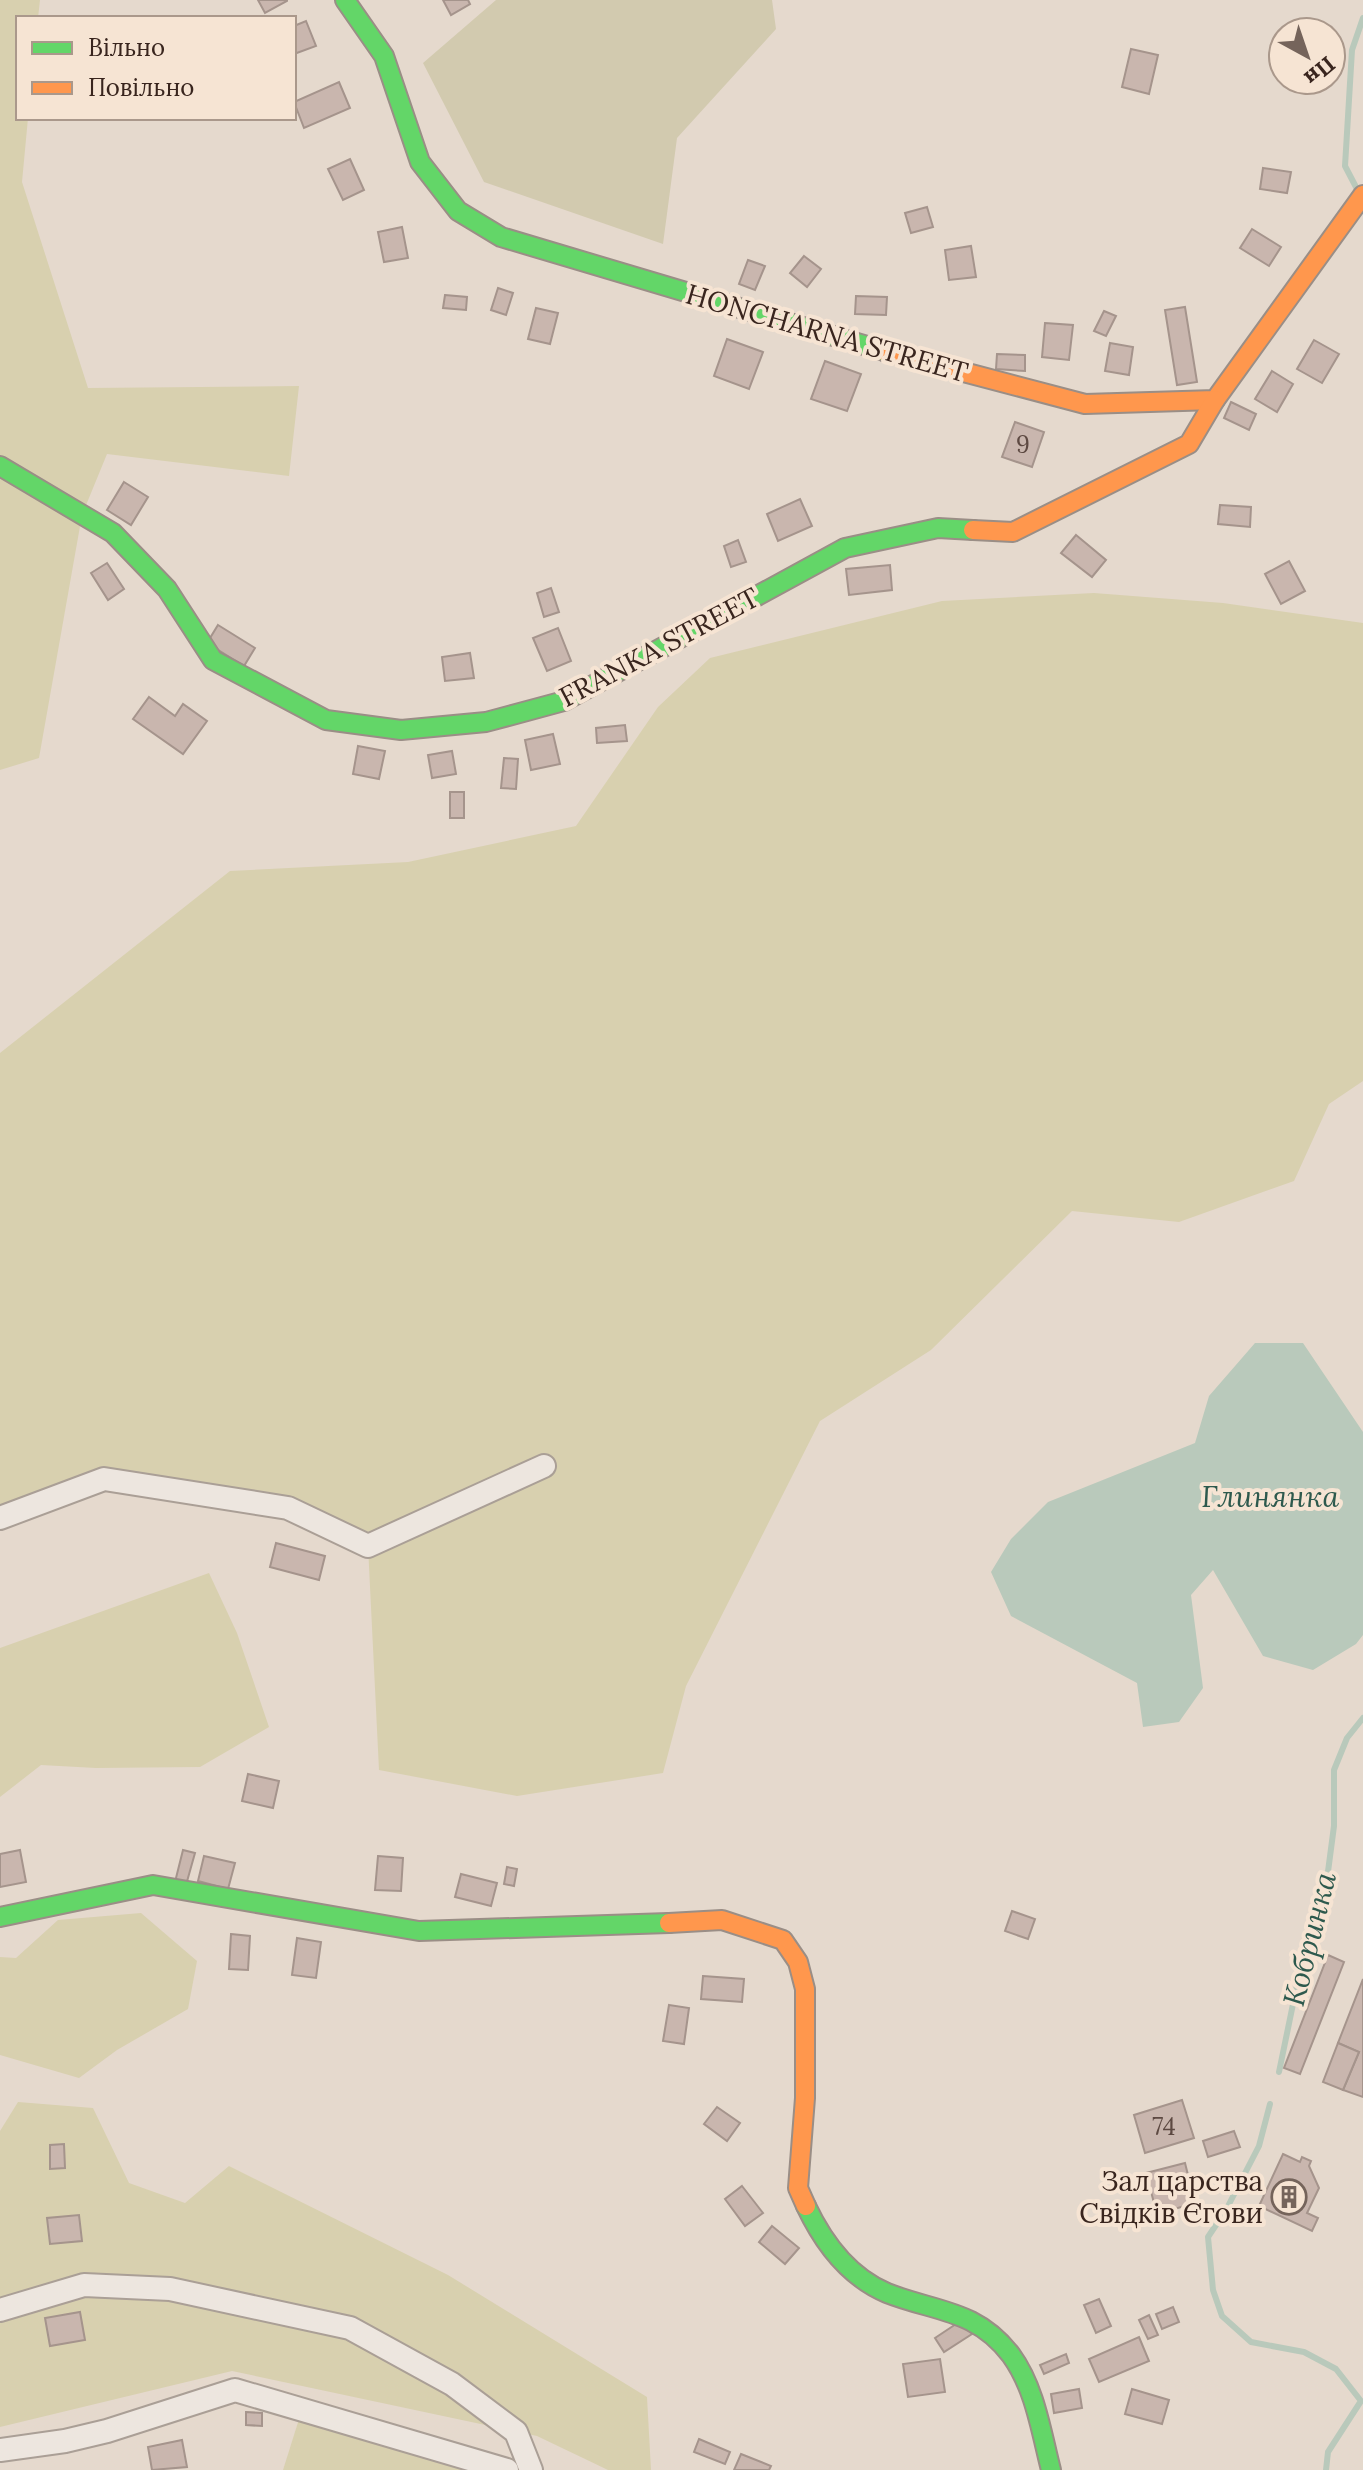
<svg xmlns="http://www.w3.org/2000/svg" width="1363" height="2470" font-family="Lora,serif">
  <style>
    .green { fill: #d8d0af }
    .cemetery { fill: #d2caaf }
    .water { fill: #b9c9bb }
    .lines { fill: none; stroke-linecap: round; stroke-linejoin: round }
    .stream { stroke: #b9c9bb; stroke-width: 6 }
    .building { fill: #c9b6ae; stroke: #a5948c; stroke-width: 2 }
    .street-casing { stroke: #aa9f96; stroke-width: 26 }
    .fast-casing { stroke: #9a8e86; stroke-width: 22 }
    .slow-casing { stroke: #9a8e86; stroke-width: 22 }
    .street { stroke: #ede6df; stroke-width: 22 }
    .fast { stroke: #63d668; stroke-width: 18 }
    .slow { stroke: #ff974d; stroke-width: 18 }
    .labels { text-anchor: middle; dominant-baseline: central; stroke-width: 8; stroke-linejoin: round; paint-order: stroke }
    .number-label { font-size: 24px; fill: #5d4942 }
    .street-label { font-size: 28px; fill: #39251e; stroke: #f6e4d3 }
    .poi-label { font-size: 28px; fill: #39251e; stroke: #f6e4d3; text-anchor: end }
    .water-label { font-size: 30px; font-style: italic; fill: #2d594d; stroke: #f6e4d3 }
  </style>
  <rect width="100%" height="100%" fill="#e5d9cd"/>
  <g class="green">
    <path d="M 0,0 L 40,0 L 38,18 L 18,18 L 18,118 L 28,118 L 22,182 L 88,388 L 299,386 L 289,476 L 107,454 L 82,515 L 39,758 L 0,770 Z"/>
    <path d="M 1094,593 L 1223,603 L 1363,623 L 1363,1081 L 1329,1104 L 1294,1181 L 1179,1222 L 1072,1211 L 931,1350 L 820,1421 L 686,1686 L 663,1773 L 517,1796 L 379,1770 L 368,1546 L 288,1508 L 104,1479 L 0,1518 L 0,1053 L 230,871 L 408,862 L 576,826 L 658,707 L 710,658 L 942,601 Z"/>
    <path d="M 209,1573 L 237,1633 L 269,1727 L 200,1767 L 96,1768 L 41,1765 L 0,1797 L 0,1648 Z"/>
    <path d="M 141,1913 L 197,1961 L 188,2009 L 117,2050 L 79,2078 L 0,2055 L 0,1957 L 16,1958 L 58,1920 Z"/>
    <path d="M 18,2102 L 93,2108 L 129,2183 L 185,2203 L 229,2166 L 448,2275 L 647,2397 L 651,2470 L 608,2470 L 537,2436 L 232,2371 L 0,2427 L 0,2131 Z"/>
    <path d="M 300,2416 L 476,2470 L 283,2470 Z"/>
  </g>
  <path class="cemetery" d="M 496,0 L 772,0 L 776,29 L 677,138 L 663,244 L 484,182 L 423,63 Z"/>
  <path class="water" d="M 1255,1343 L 1303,1343 L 1363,1432 L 1363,1635 L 1356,1644 L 1313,1670 L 1263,1656 L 1213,1570 L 1191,1595 L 1203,1688 L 1179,1722 L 1143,1727 L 1137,1683 L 1011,1616 L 991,1572 L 1011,1539 L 1048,1502 L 1195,1443 L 1209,1396 Z"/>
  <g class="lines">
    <g class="stream">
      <path d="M 1357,189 L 1345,166 L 1352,50 L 1363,18"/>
      <path d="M 1279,2072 L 1299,1975 L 1324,1902 L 1334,1826 L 1334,1770 L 1347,1738 L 1363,1718"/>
      <path d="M 1270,2104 L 1259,2146 L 1226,2210 L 1208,2237 L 1213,2290 L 1222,2316 L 1251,2342 L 1304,2352 L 1336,2369 L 1361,2401 L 1328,2452 L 1326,2470"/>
    </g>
  </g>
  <g class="building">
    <path d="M 258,0 L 287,0 L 287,1 L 265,13 Z"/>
    <path d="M 443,0 L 468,0 L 470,4 L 451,15 Z"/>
    <path d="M 306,21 L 316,46 L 294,54 L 294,26 Z"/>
    <path d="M 1131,49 L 1158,55 L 1149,94 L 1122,87 Z"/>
    <path d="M 339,82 L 350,108 L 304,128 L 294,102 Z"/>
    <path d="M 350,159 L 364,190 L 343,200 L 328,169 Z"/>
    <path d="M 1263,168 L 1291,172 L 1287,193 L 1260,189 Z"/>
    <path d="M 927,207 L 933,227 L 911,233 L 905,213 Z"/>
    <path d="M 402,227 L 408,258 L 384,262 L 378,232 Z"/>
    <path d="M 1252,229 L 1281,247 L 1269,266 L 1240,248 Z"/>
    <path d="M 971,246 L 976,277 L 949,280 L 945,250 Z"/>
    <path d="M 804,256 L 821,269 L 807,287 L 790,273 Z"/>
    <path d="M 748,260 L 765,266 L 755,290 L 739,284 Z"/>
    <path d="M 498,288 L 513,293 L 506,315 L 491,310 Z"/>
    <path d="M 445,295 L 467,297 L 466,310 L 443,308 Z"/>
    <path d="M 856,296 L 887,297 L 886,315 L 855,314 Z"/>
    <path d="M 1185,307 L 1197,382 L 1177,385 L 1165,310 Z"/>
    <path d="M 536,308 L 558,313 L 550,344 L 528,339 Z"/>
    <path d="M 1104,311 L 1116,316 L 1106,336 L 1094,331 Z"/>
    <path d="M 1045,323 L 1073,325 L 1069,360 L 1042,357 Z"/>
    <path d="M 727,339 L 763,352 L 749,389 L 714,376 Z"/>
    <path d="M 1314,340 L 1339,354 L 1322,383 L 1297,369 Z"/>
    <path d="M 1110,343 L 1133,347 L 1129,375 L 1105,371 Z"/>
    <path d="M 997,354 L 1025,355 L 1025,371 L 996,369 Z"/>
    <path d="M 825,361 L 861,374 L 847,411 L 811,399 Z"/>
    <path d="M 1272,371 L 1293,384 L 1277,412 L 1255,399 Z"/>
    <path d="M 1231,402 L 1256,414 L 1249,430 L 1224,418 Z"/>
    <path d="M 1015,422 L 1044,432 L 1032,467 L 1002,457 Z"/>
    <path d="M 124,482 L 148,497 L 131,525 L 107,510 Z"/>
    <path d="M 800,499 L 812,526 L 778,541 L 767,514 Z"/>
    <path d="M 1220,505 L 1251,507 L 1250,527 L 1218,524 Z"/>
    <path d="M 1076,535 L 1106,560 L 1092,577 L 1061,553 Z"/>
    <path d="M 738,540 L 746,562 L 731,567 L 724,546 Z"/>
    <path d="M 1289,561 L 1305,591 L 1281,604 L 1265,574 Z"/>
    <path d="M 107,563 L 124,589 L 108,600 L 91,573 Z"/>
    <path d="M 890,565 L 892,590 L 849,595 L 846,569 Z"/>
    <path d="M 551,588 L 559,612 L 544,617 L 537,593 Z"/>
    <path d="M 218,625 L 255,648 L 244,666 L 207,643 Z"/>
    <path d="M 558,628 L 571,661 L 547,671 L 533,638 Z"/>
    <path d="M 470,653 L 474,678 L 445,681 L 442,657 Z"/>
    <path d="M 149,697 L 175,716 L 183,704 L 207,721 L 183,754 L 133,719 Z"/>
    <path d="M 625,725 L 627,741 L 597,743 L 596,728 Z"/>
    <path d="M 553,734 L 560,764 L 531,770 L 525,740 Z"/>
    <path d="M 358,746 L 385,751 L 379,779 L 353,774 Z"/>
    <path d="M 452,751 L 456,774 L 432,778 L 428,755 Z"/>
    <path d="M 504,758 L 518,759 L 516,789 L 501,788 Z"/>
    <rect x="450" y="792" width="14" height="26"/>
    <path d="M 276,1543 L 325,1556 L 319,1580 L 270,1567 Z"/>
    <path d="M 248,1774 L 279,1781 L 273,1808 L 242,1801 Z"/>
    <path d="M 20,1850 L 26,1882 L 0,1887 L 0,1854 Z"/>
    <path d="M 183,1850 L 195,1853 L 186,1885 L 175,1882 Z"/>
    <path d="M 204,1856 L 235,1863 L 228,1889 L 198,1881 Z"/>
    <path d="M 378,1856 L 403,1858 L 401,1891 L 375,1890 Z"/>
    <path d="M 507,1867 L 517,1869 L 514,1886 L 504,1884 Z"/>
    <path d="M 461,1874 L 497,1883 L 491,1906 L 455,1897 Z"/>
    <path d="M 1012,1911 L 1035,1919 L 1028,1939 L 1005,1931 Z"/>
    <path d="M 231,1934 L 250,1936 L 248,1970 L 229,1969 Z"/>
    <path d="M 297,1938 L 321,1942 L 316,1978 L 292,1975 Z"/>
    <path d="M 1328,1955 L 1344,1962 L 1300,2074 L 1284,2068 Z"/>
    <path d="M 703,1976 L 744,1979 L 742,2002 L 701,1999 Z"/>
    <path d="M 1363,1979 L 1363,2097 L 1343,2090 L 1359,2052 L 1338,2043 Z"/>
    <path d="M 669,2005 L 689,2008 L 684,2044 L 663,2041 Z"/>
    <path d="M 1338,2043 L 1359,2052 L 1343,2090 L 1323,2082 Z"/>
    <path d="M 1182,2100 L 1194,2138 L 1145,2153 L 1134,2115 Z"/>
    <path d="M 717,2107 L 740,2123 L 727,2141 L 704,2124 Z"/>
    <path d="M 1234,2131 L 1240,2147 L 1208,2157 L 1203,2141 Z"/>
    <path d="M 64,2144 L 65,2168 L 50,2169 L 50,2145 Z"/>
    <path d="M 1283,2154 L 1300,2162 L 1302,2157 L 1311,2161 L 1309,2166 L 1319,2188 L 1307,2213 L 1318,2218 L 1312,2231 L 1259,2206 Z"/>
    <path d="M 1185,2163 L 1195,2203 L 1157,2214 L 1146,2173 Z"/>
    <path d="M 742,2186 L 763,2213 L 745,2226 L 725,2199 Z"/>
    <path d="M 79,2215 L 82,2241 L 50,2244 L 47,2218 Z"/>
    <path d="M 772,2226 L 799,2248 L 785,2264 L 759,2242 Z"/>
    <path d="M 1099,2299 L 1111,2326 L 1096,2333 L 1084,2305 Z"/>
    <path d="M 1173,2307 L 1179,2322 L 1162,2329 L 1156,2314 Z"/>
    <path d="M 80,2312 L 85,2340 L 50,2346 L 45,2318 Z"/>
    <path d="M 1149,2315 L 1158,2335 L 1148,2339 L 1139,2320 Z"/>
    <path d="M 962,2320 L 972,2334 L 944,2352 L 935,2338 Z"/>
    <path d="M 1139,2337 L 1149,2361 L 1099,2382 L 1089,2359 Z"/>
    <path d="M 1066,2354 L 1069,2363 L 1044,2374 L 1040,2365 Z"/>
    <path d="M 940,2359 L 945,2392 L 908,2397 L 903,2364 Z"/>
    <path d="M 1079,2389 L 1082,2408 L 1054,2413 L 1051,2394 Z"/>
    <path d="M 1132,2389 L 1169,2400 L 1162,2424 L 1125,2414 Z"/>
    <path d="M 246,2412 L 262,2413 L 262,2426 L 246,2425 Z"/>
    <path d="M 699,2439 L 730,2452 L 725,2464 L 694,2452 Z"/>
    <path d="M 182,2440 L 187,2467 L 152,2470 L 148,2447 Z"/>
    <path d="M 741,2454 L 771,2466 L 769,2470 L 734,2470 Z"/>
  </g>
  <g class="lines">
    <defs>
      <g id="street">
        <path d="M 0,1518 L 104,1479 L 288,1508 L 368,1546 L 544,1466"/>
        <path d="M 0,2310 L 84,2285 L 170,2289 L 350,2328 L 452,2384 L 516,2432 L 531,2470"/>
        <path d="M 0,2450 L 65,2441 L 107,2431 L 235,2390 L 507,2470"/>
      </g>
      <g id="fast">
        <path d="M 345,0 L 384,56 L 420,162 L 458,211 L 501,237 L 884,351"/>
        <path d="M 0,466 L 113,533 L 167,589 L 213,660 L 326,720 L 401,730 L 486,722 L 564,701 L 845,548 L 938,528 L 973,530"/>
        <path d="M 0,1917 L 153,1885 L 419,1931 L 669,1923"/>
        <path d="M 806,2206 C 823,2242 849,2277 887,2293 C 935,2312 976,2309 1011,2355 C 1035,2388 1041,2431 1051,2470"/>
      </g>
      <g id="slow">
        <path d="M 884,351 L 1085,404 L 1215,400 L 1363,195"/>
        <path d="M 973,530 L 1013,532 L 1189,444 L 1215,400"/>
        <path d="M 669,1923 L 722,1920 L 783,1940 L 798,1962 L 805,1989 L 805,2098 L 798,2188 L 806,2206"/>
      </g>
    </defs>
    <use href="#street" class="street-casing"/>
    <use href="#fast" class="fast-casing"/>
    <use href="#slow" class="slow-casing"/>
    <use href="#street" class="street"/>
    <use href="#fast" class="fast"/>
    <use href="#slow" class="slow"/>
  </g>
  <defs>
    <symbol id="building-ring" viewBox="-11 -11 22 22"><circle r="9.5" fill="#f6e4d3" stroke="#75645b" stroke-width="1.5"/><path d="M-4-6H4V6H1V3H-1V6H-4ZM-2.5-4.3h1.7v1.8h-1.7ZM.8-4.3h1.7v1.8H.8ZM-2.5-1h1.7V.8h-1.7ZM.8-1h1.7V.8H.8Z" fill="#75645b"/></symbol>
  </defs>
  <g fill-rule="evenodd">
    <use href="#building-ring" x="1269" y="2177" width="40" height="40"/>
  </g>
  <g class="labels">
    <g class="number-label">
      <text x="1023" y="444">9</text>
      <text x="1164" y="2126">74</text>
    </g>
    <g class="street-label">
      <text transform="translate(827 333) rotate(16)">HONCHARNA STREET</text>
      <text transform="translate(659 647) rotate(-28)">FRANKA STREET</text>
    </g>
    <g class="poi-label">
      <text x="1263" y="2181">Зал царства<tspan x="1263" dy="32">Свідків Єгови</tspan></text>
    </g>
    <g class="water-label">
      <text x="1270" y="1496">Глинянка</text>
      <text transform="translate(1309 1939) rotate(-76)">Кобринка</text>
    </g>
  </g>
  <rect x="16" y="16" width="280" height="104" fill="#f6e4d3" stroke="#aa988b" stroke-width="2"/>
  <rect x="32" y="42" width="40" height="12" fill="#63d668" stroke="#aa988b" stroke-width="2"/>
  <text x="88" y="56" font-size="24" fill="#39251e">Вільно</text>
  <rect x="32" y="82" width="40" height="12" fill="#ff974d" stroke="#aa988b" stroke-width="2"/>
  <text x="88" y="96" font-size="24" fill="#39251e">Повільно</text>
  <g transform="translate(1307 56) rotate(140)"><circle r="38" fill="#f6e4d3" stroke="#aa988b" stroke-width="2"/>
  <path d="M0-6L14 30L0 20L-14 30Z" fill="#75645b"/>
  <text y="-12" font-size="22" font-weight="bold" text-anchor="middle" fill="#39251e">Пн</text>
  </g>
</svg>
